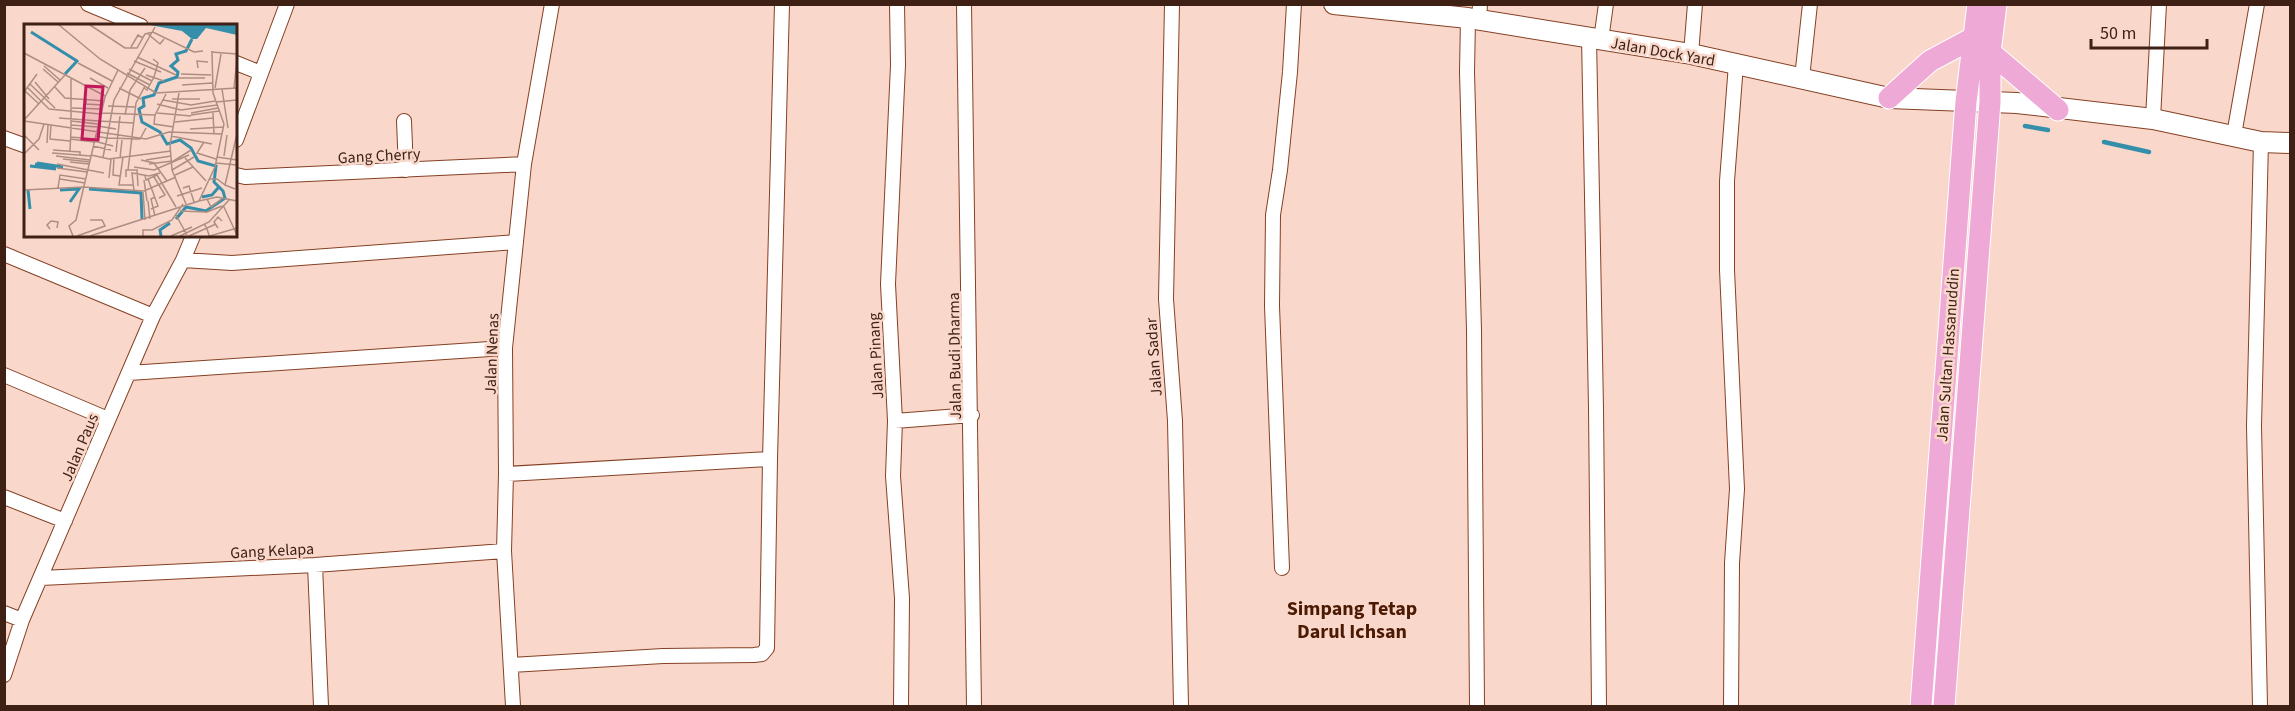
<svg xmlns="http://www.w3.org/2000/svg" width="2295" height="711" font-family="'Source Sans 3',sans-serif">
<rect width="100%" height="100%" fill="#f9d8cb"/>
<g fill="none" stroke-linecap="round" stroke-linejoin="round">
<!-- stream -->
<path stroke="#358fab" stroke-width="4.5" d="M2025,126l23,4
M2104,142l45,10"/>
<!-- street casing -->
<g stroke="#854024" stroke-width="16">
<path id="street" d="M88,4l53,22
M897,4l1,61 -10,219 7,137 -2,55 9,122 -1,108
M964,4l10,702
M1172,4l-6,295 9,122 6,285
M1468,18l-1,54 7,258 3,376
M1479,21l1,-17
M1589,37l7,371 3,298
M1601,40l5,-36
M1691,54l4,-50
M236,63l25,10
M1802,78l8,-74
M2153,119l6,-115
M404,121l2,49
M2234,135l23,-131
M4,138l22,8
M236,140l51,-136
M236,175l9,2 279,-13
M4,254l149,62
M183,260l49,3 284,-21
M129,373l376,-25
M4,375l104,44
M895,421l77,-6
M506,474l264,-15
M4,497l61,24
M315,565l6,141
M1282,568l-10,-262 1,-91 7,-45 10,-98 4,-68
M41,578l274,-13 189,-14
M4,613l18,7
M511,665l152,-9 91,-1 8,-1 5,-6 3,-189 12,-455
M4,675l18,-55 131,-304 30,-56 10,-24
M513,706l-9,-155 2,-77 -1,-126 19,-184 28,-160
M1731,706l1,-143 5,-74 -10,-219v-89l9,-117
M2260,706l-6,-280 7,-284"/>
</g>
<!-- secondary casing -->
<g stroke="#854024" stroke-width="22">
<path id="secondary" d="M1334,4l134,14 223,36 198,44 128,5 136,16 108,23 29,1"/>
</g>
<!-- primary casing -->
<g stroke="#fff" stroke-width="23">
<path id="primary" d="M1990,52l68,58
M1889,98l41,-37 43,-23
M1921,706l45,-604 12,-98
M1944,706l46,-604v-50l6,-48"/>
</g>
<!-- street -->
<use href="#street" stroke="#fff" stroke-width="14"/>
<!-- secondary -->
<use href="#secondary" stroke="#fff" stroke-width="20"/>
<!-- primary -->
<use href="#primary" stroke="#eea9d6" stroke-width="21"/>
</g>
<g text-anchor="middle" stroke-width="5" stroke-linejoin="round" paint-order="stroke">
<!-- street labels -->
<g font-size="16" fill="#3e2014" stroke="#f9d8cb">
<text transform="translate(1663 51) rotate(10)" y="6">Jalan Dock Yard</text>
<text transform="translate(379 155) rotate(-3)" y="6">Gang Cherry</text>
<text transform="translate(491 354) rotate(-88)" y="6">Jalan Nenas</text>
<text transform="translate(1947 355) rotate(-86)" y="6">Jalan Sultan Hassanuddin</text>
<text transform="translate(875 356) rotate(-93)" y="6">Jalan Pinang</text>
<text transform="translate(954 356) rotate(-91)" y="6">Jalan Budi Dharma</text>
<text transform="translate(1153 357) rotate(-94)" y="6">Jalan Sadar</text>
<text transform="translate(79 447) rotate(-67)" y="6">Jalan Paus</text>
<text transform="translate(272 550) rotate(-3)" y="6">Gang Kelapa</text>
</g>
<!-- quarter labels -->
<g font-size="20" font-weight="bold" fill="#4c1a03" stroke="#f9d8cb">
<text x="1352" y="615">Simpang Tetap<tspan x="1352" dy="23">Darul Ichsan</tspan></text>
</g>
</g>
<!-- overview -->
<g transform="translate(24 24)">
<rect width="213" height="213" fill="#f9d8cb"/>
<path d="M126,1h87v10l-31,-7 -9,11h-5l-10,-8z" fill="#358fab"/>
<path fill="none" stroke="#358fab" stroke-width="3" d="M7,8l46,29M41,50l13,-14M13,139l26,4M11,140l21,3M6,142l26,3M65,165l52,4 1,26M4,166l2,19M36,166l19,-1 -9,13M178,173l10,-2 6,-7M152,195l10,-12 20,4 19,-13 -2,-7 -9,-9 2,-16 -18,-5 -7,-13 -11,-8 -13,4 -7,-12 -18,-10 -3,-13 5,-3 -1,-8 11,-3 5,-12 18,-6 1,-5 -7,-6 7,-6 -2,-6 10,-3 6,-12M137,212l-1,-6 10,-7"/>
<path fill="none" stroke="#ae8e82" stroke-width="1.5" d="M35,1l41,34 56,34 81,-5M66,1l35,23h12l8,-14 8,-2 41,20 9,-1M124,10l12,10 4,-5M107,23l7,-12 5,3M188,27l1,42 11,31 -9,43 -16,34 18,-4 20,4M187,28l26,2M0,29l81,43M113,33l39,18M110,37l27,11M54,39l34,18M20,42l16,14M174,44l-1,-7 11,1M19,45l15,13M105,45l23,12M103,49l23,12M157,50l30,1M122,51l18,6M66,54l18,10M154,54h27M11,58l14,17M6,60l25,24M158,61l30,-2M30,62l11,12 39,3M4,64l21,21M95,64l22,11M120,64l3,2 7,-13 4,-14 -5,-4M191,64l6,-34M210,64l3,-29M198,65l6,39M1,67l14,13M0,68l13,-18M155,69l-9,52 2,25 14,34M62,74v6l17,1M148,75h28M139,76l28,5 24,-4M192,78l21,-2M133,80l24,6 36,-5M84,82l27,1M48,84l29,1M25,85l51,5M77,89l54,2 11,-21M133,89l34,3M167,89l27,-5M189,89l1,21M101,91l5,-25 15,-22M131,91l-1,9 20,3M167,91l28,-4M35,94l40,3M0,96l41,-45M0,97l122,18 23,-7 53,2M47,97l27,3M75,97l34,2M151,98l38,-4M27,101l-1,14 20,2M47,101l27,2M74,102l18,3M47,104v-49M122,104l-6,11 -33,-1 7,-38 41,-73M166,105l33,-2M0,111l15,15M71,112l12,2 -4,19M147,112l41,8M46,113l25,2M46,115l24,3M70,117l19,5M180,118l-7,11 19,6M23,119l1,-18M69,122l18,4M29,126l27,2v3M46,127l1,-22M92,128l4,-36M28,129l39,3M0,130l15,-15 5,-15M67,131l18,4 62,-8M32,132l34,4M200,132l3,-21M99,133l-4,28h14M193,133l20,3M90,134l-1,17 7,1M96,134l2,-18M161,134l21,23M39,135l27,3M117,136l13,3 13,18M122,136l25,-4M46,138l19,2M148,138l19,-12M192,139l21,2M33,140l47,9M125,140l23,-3M110,143l20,3 35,-15M33,144l30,4M104,146l8,-67 9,-17M148,146l22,-13M151,151l18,-8M121,152l1,4 11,-5 19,32M102,153v-7h11l1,16M130,153l11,18 -6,3M85,154l2,-19M36,155l25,4M124,155l10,27 -7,3M185,155h8l8,6M120,156l3,21M34,164l2,-13 26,4M159,164l6,-2 5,16M211,165l-10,-4 12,-51M0,166l59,-3 61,4 32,-14M110,167l-2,-18 17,3 11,-3M119,168l2,28M153,172l25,-8M131,173l-4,2 4,17M183,175l4,8 12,-9M124,177l2,18M199,181l14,30M156,187l27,1 15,-6M152,191l11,20M181,200v1l2,4 2,6 1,1 27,-8M194,204l-4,-6 4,-5 4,4M26,205l-3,-4 4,-4 7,1 -1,6M49,212l-4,-10 7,-6 29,-123 13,-27M53,212l28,-10 -3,-6h-12M66,212l109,-35M119,212v-6h9l20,-10 11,-16M147,212l21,-9M156,212l29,-14 20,-22M165,212l27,-12"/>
<path fill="#c2185b" fill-opacity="0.15" stroke="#c2185b" stroke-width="3" d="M62,62l17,1 -5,53 -16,-1z"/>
<rect width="213" height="213" fill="none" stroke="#3e2014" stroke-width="3"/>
</g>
<!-- border -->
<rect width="2295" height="711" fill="none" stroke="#3e2014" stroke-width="12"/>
<!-- scale -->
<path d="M2091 39v9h116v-9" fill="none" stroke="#3e2014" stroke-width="3"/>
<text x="2100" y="39" font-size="18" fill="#3e2014" stroke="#f9d8cb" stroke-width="4.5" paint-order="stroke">50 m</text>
</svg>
